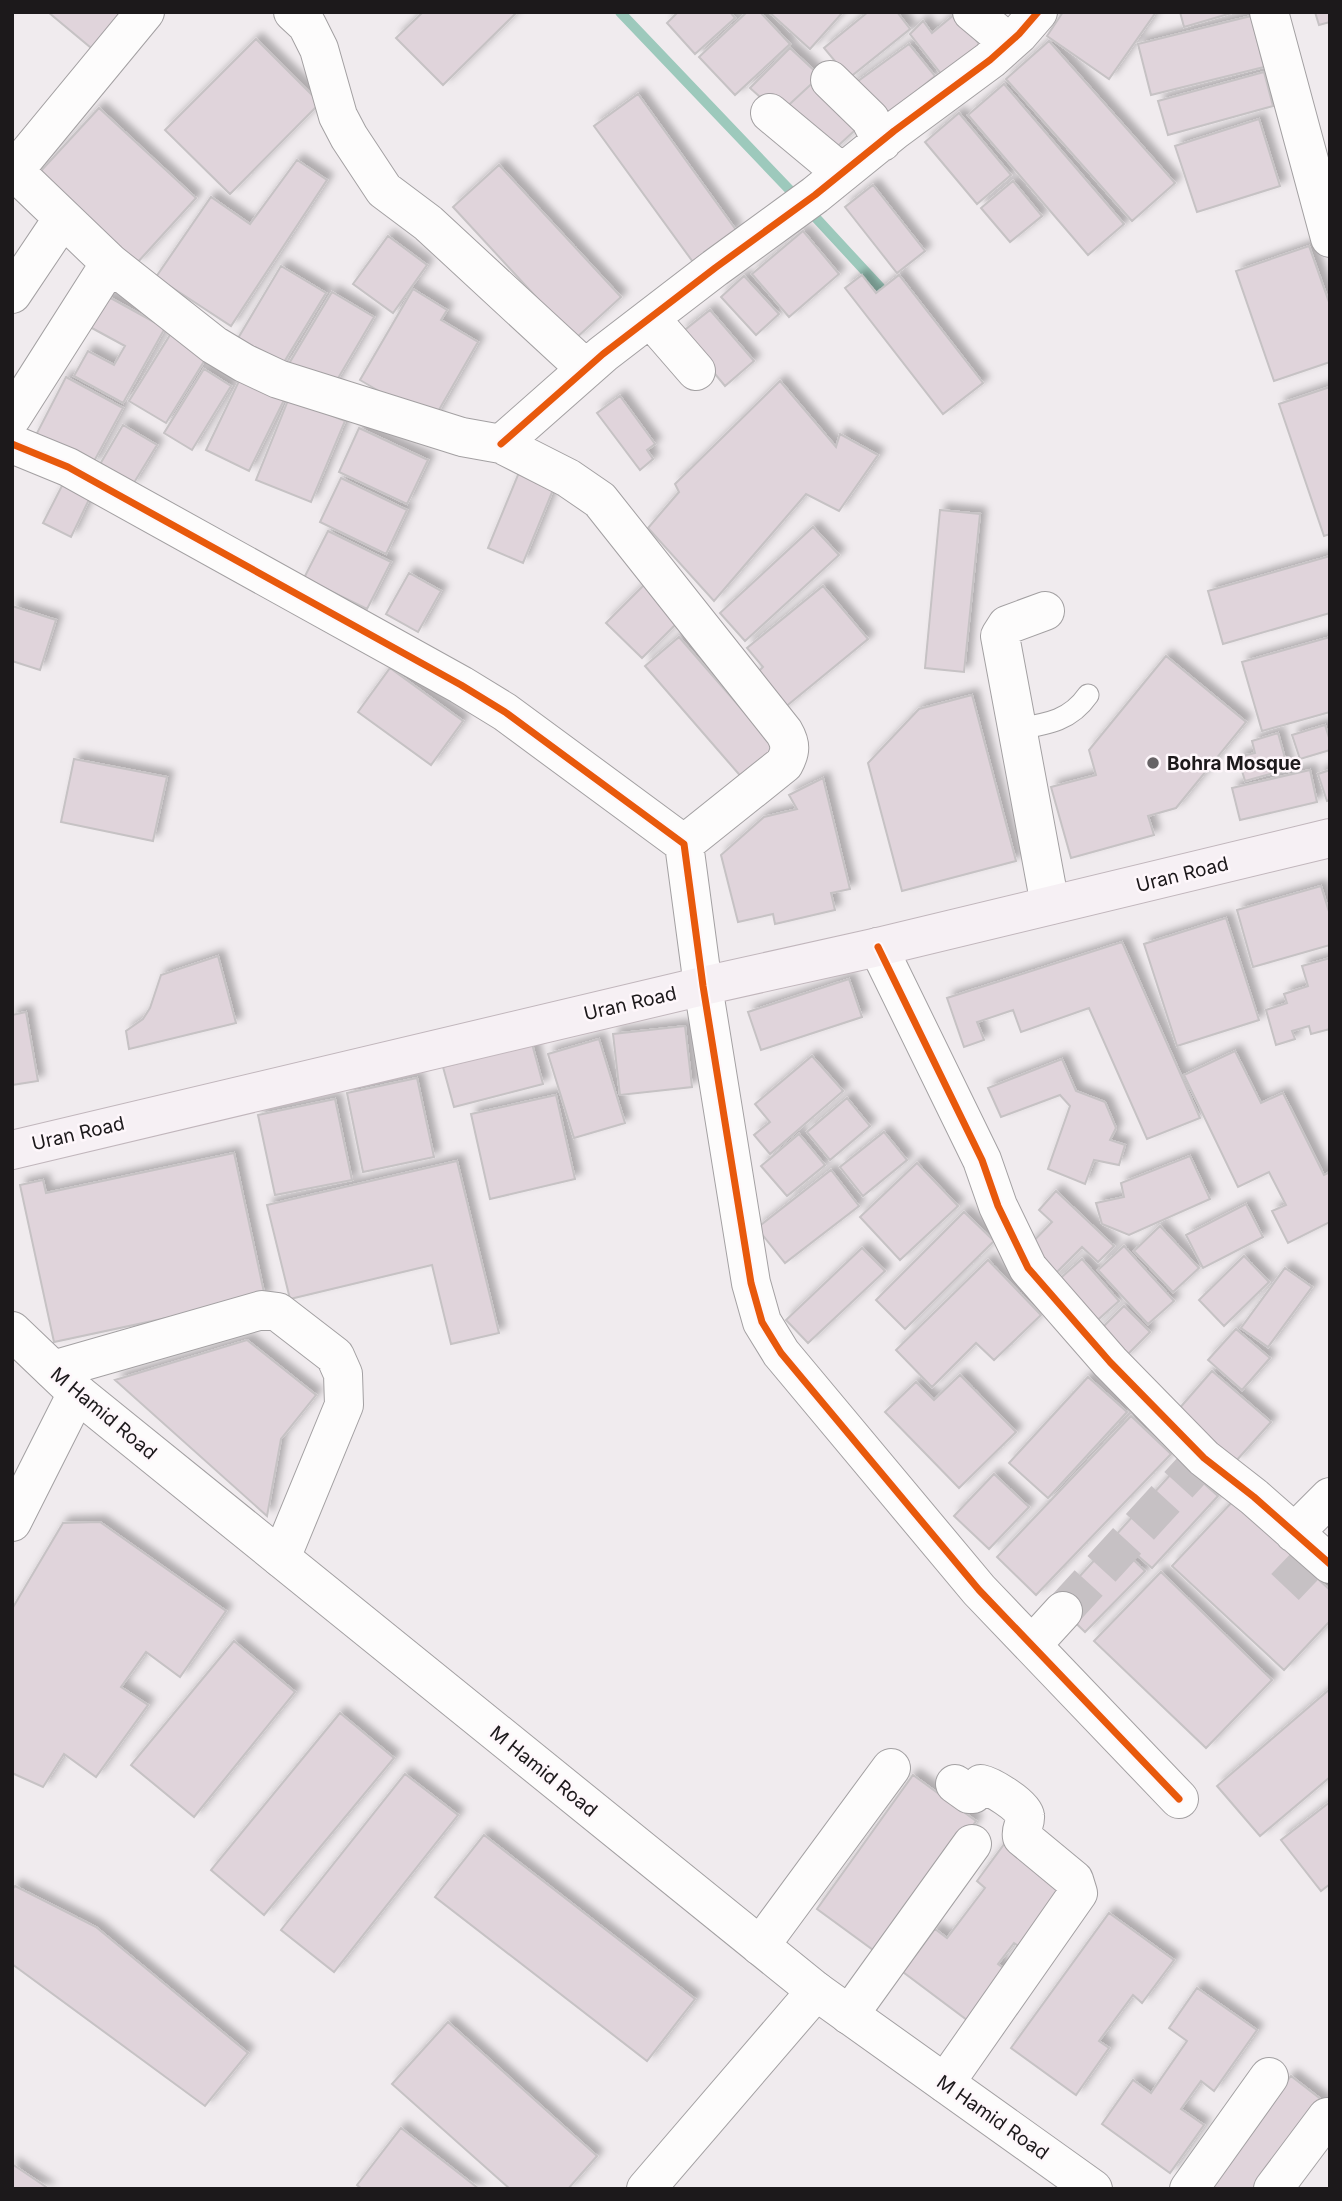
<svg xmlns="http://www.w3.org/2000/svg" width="1342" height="2201" font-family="Inter,sans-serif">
<defs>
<filter id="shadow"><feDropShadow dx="6" dy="-6" stdDeviation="3.5" flood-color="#0004"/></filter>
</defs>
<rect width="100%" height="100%" fill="#f0ebee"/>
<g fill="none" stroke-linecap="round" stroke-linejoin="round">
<!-- stream -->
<path stroke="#9dc9bc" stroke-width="10" d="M620,12l185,194 85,92"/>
</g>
<!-- building -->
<path fill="#e0d4db" stroke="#c6c2c4" stroke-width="2" filter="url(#shadow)" d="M48,12h92l-38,45z
M423,12h90l2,2 -72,71 -47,-47z
M678,12h52l5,6 -40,36 -28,-31z
M747,12h13l30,32 -55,51 -36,-38z
M769,12h74l-33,37z
M868,12h29l13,17 -61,49 -25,-30z
M1063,12h93l-47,67 -62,-43z
M1180,12h55l-51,15z
M1315,12h15v10l-11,3z
M955,14l25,31 -38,30 -32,-41 13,-13 9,12z
M1251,16l13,51 -113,28 -13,-51z
M256,39l64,64 -90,91 -65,-64z
M1049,41l126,142 -43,38 -126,-142z
M909,44l26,32 -54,45 -31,-34z
M790,48l30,28 -41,38 -29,-26z
M1264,72l9,34 -105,29 -10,-34z
M820,76l46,44 -39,36 -48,-42z
M1004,84l120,140 -36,31 -120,-140z
M638,94l98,136 -43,32 -99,-136z
M99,108l97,90 -59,65 -98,-90z
M959,113l52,62 -34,29 -52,-62z
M1259,119l21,67 -83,26 -22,-66z
M297,160l30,20 -96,146 -75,-49 55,-80 39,27z
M499,165l122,132 -46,42 -122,-132z
M1013,181l29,35 -32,26 -29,-34z
M873,185l52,66 -28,22 -52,-66z
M803,231l36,43 -50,43 -37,-43z
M388,236l39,29 -34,48 -40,-29z
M1309,246l21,59v57l-56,19 -38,-110z
M281,266l45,27 -48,79 -44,-27z
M862,275l14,18 23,-18 84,108 -40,31 -98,-126z
M744,276l35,38 -23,21 -35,-38z
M413,289l34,21 -6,10 37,22 -46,80 -72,-42z
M332,292l42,25 -44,75 -43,-25z
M107,296l58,32 -42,75 -49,-27 14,-25 26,14 11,-19 -35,-19z
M710,310l44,51 -29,25 -44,-53z
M175,327l36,23 -45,73 -37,-22z
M204,369l27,17 -39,64 -28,-17z
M66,377l57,31 -31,57 -56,-30z
M240,379l44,21 -35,71 -43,-21z
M780,381l56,66 4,-13 38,21 -39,56 -33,-17 -92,107 -66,-73 31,-36 -4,-8z
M1330,387v147l-6,2 -45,-132z
M620,396l35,48 -8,6 6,9 -13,11 -43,-57z
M289,398l56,23 -34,81 -55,-22z
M123,425l34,20 -25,41 -33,-20z
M359,428l69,32 -21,44 -68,-32z
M520,470l35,15 -32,78 -35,-15z
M68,474l27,13 -24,50 -28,-14z
M341,478l66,32 -21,44 -66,-32z
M940,510l40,4 -16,158 -39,-4z
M813,527l26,28 -94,86 -25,-28z
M328,531l63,31 -24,47 -63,-31z
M1330,556v57l-107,31 -15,-53z
M409,573l32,18 -23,41 -32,-18z
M644,585l35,36 -37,37 -36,-35z
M823,586l45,53 -90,74 -22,-39 7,-7 -16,-19z
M12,606l44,14 -16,50 -28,-9z
M679,637l99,114 -34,29 -99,-114z
M1330,637v75l-68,19 -20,-69z
M1166,656l80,66 -70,86 -28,8 6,19 -83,23 -20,-71 45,-12 -7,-25z
M390,668l73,53 -32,44 -73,-53z
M972,695l44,166 -114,30 -34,-128 51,-54z
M1325,725l5,16v9l-30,9 -8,-24z
M1278,733l10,36 -43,12 -7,-24 17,-4 -3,-12z
M74,759l93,18 -14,64 -92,-19z
M1310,770l7,32 -77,18 -8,-32z
M1330,770v30l-3,1 -9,-27z
M823,778l27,111 -19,4 4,17 -60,14 -2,-10 -35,8 -17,-67 43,-38 33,-8 -8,-14z
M1321,886l9,29v30l-77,22 -16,-57z
M1226,918l33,102 -82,26 -33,-102z
M1122,942l78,176 -53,21 -58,-131 -68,24 -8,-22 -36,12 7,18 -20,7 -17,-49z
M218,956l18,67 -107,26 -3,-18 17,-12 7,-11 11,-33z
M1330,958v71l-19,5 -2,-8 -17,5 3,8 -19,6 -10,-35 21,-7 -3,-9 24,-8 -6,-20z
M849,979l13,38 -101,33 -13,-38z
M26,1012l12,69 -26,4v-70z
M685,1026l7,61 -72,8 -7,-61z
M599,1039l26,84 -51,15 -26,-84z
M532,1044l11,40 -89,23 -11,-40z
M1235,1051l26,52 22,-10 41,82 6,-3v50l-42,21 -16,-32 14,-6 -17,-33 -31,15 -54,-112z
M812,1056l31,35 -73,63 -16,-19 16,-13 -15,-18z
M1062,1059l14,32 29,11 11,26 -6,12 15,5 -6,20 -25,-5 -9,24 -37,-15 22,-63 -10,-11 -59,22 -13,-29z
M417,1078l17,79 -71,15 -16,-79z
M556,1095l19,84 -85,20 -19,-85z
M847,1098l23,28 -40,34 -23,-28z
M335,1099l17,81 -77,15 -17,-80z
M884,1132l23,28 -44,36 -23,-29z
M799,1134l26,31 -38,31 -26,-30z
M234,1153l31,144 -211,45 -34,-157 23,-5 3,13z
M1190,1156l20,43 -81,36 -27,-11 -6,-21 28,-6 -3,-14z
M457,1161l42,172 -48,11 -19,-79 -142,34 -23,-94z
M917,1163l41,43 -58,54 -40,-43z
M831,1170l28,36 -74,57 -28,-35z
M1056,1191l58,55 -16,16 -16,-15 -32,32 -28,-26 30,-31 -13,-12z
M1246,1204l17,33 -60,31 -17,-33z
M964,1212l30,29 -89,88 -29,-29z
M1160,1226l39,42 -26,24 -39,-41z
M1124,1246l50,55 -26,23 -50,-54z
M862,1248l23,23 -77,72 -22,-23z
M1244,1256l25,26 -45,44 -25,-26z
M1082,1259l37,42 -27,24 -38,-41z
M988,1260l53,55 -47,45 -18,-17 -44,44 -36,-37z
M1285,1268l27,19 -44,60 -27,-19z
M1124,1306l26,26 -27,27 -26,-26z
M1236,1329l34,29 -28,32 -34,-30z
M247,1340l69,55 -35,44 -14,77 -152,-136z
M1212,1371l59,51 -35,39 -58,-51z
M960,1375l56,57 -57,56 -74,-76 31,-30 18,18z
M1088,1377l39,35 -79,86 -39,-35z
M1131,1416l40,38 -135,141 -39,-38z
M1181,1463l37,33 -66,72 -37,-32z
M994,1474l35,33 -40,42 -35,-33z
M1233,1501l97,89v31l-46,49 -112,-104z
M100,1522l126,89 -46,66 -34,-25 -25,35 27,18 -52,72 -32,-23 -21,33 -31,-14v-164l51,-86z
M1113,1540l32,31 -60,61 -30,-29z
M1161,1572l111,108 -66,68 -112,-107z
M234,1641l61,51 -101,125 -63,-52z
M1330,1689v88l-70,59 -43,-50z
M340,1713l54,45 -130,157 -53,-45z
M405,1774l53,41 -124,157 -53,-42z
M913,1775l63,46 -96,134 -63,-46z
M1330,1802v82l-9,7 -40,-51z
M484,1835l211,164 -48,62 -212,-164z
M1005,1843l60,45 -45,59 -6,-4 -16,21 15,11 -38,51 -72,-54 32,-43 12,9 38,-50 -8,-7z
M15,1886l81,41 152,126 -43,53 -193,-142v-74z
M1109,1913l65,47 -32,43 -9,-8 -34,46 10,7 -33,47 -65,-47z
M1197,1988l60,42 -43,61 -13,-10 -20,28 23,16 -34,48 -68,-49 31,-44 18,13 36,-52 -18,-13z
M448,2022l149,134 -29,33h-58l-118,-105z
M1291,2076l36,28 -65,85h-58z
M401,2128l78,61h-117l-5,-4z
M12,2164l37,25h-37z"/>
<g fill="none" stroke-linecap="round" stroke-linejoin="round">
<!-- street-tunnel -->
<path stroke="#c6c1c4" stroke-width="38" stroke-dasharray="38 19" stroke-linecap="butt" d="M1285,1587l20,-21
M1063,1611l128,-140"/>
<!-- lane casing -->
<g stroke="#a3a0a2" stroke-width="23">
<path id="lane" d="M1017,729c30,-5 53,-8 71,-34"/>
</g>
<!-- street casing -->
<g stroke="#a3a0a2" stroke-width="40">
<path id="street" d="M293,12l14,13 12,24 19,67 11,21 35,53 44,33 158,146
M972,12l37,31
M830,80l40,39 12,23
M770,113l72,60
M12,169l98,94 104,82 30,18 34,16 184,58 39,7 67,34 32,22 184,232c7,12 7,19 0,32l-100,80
M14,171l131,-159
M12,294l51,-76
M650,318l46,53
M12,417l98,-154
M12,444l56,23 393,218 44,27 179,132 19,142 48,297 11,39 19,31 198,237 200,209
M501,444l102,-90 112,-86 100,-73 79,-64 96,-71 29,-26 19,-22
M1045,611l-38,14 -7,11 50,269
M878,947l104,213 16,46 30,62 82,94 94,96 50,39 76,67
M53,1370l209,-60 16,2 57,44 8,18 1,31 -63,153
M12,1522l65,-129
M1294,1533l36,-36
M1032,1645l31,-34
M760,1946l131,-178
M849,2015l123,-171
M945,2083l133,-190 -4,-13 -52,-43c-2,-8 4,-13 3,-21 -1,-10 -34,-30 -44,-32l-8,10h-4l-14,-10
M646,2189l170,-198
M1189,2189l80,-112
M1273,2189l54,-72"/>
</g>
<!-- secondary casing -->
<g stroke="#a3a0a2" stroke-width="40">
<path id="secondary" d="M1269,12l61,226
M12,1331l65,62 739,598 277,198"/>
</g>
<!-- primary casing -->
<g stroke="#c1b6bc" stroke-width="40">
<path id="primary" d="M12,1150l691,-164 175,-39 452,-109"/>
</g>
<!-- lane -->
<use href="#lane" stroke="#fdfcfc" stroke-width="21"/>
<!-- street -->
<use href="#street" stroke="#fdfcfc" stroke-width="38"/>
<!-- secondary -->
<use href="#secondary" stroke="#fdfcfc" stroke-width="38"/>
<!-- primary -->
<use href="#primary" stroke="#f6f0f4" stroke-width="38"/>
<!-- cycleway casing -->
<g stroke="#fef7fb" stroke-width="11">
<path id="cycleway" d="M12,444l56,23 393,218 44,27 179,132 19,142 48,297 11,39 19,31 198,237 200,209
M501,444l102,-90 112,-86 100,-73 79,-64 96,-71 29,-26 19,-22
M878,947l104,213 16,46 30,62 82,94 94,96 50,39 76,67"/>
</g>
<!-- cycleway -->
<use href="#cycleway" stroke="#e8590c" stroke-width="7"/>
</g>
<!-- markers -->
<circle fill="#666265" stroke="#fef7fb" stroke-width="2.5" cx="1153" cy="763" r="7"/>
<g text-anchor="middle" stroke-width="5" stroke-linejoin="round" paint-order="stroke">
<!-- poi labels -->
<g font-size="19" font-weight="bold" fill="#1c191b" stroke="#fef7fb" text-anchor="start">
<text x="1167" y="770">Bohra Mosque</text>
</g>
<!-- street labels -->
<g font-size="19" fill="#1c191b" stroke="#fef7fb">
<text transform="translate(1182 874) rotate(-14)" y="7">Uran Road</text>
<text transform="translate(630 1003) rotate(-13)" y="7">Uran Road</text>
<text transform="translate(78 1133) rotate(-13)" y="7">Uran Road</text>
<text transform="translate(104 1413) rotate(40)" y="7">M Hamid Road</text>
<text transform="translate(544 1771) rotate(39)" y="7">M Hamid Road</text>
<text transform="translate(993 2117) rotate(35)" y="7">M Hamid Road</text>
</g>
</g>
<!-- border -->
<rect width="1342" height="2201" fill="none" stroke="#1c191b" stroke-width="28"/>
</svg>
